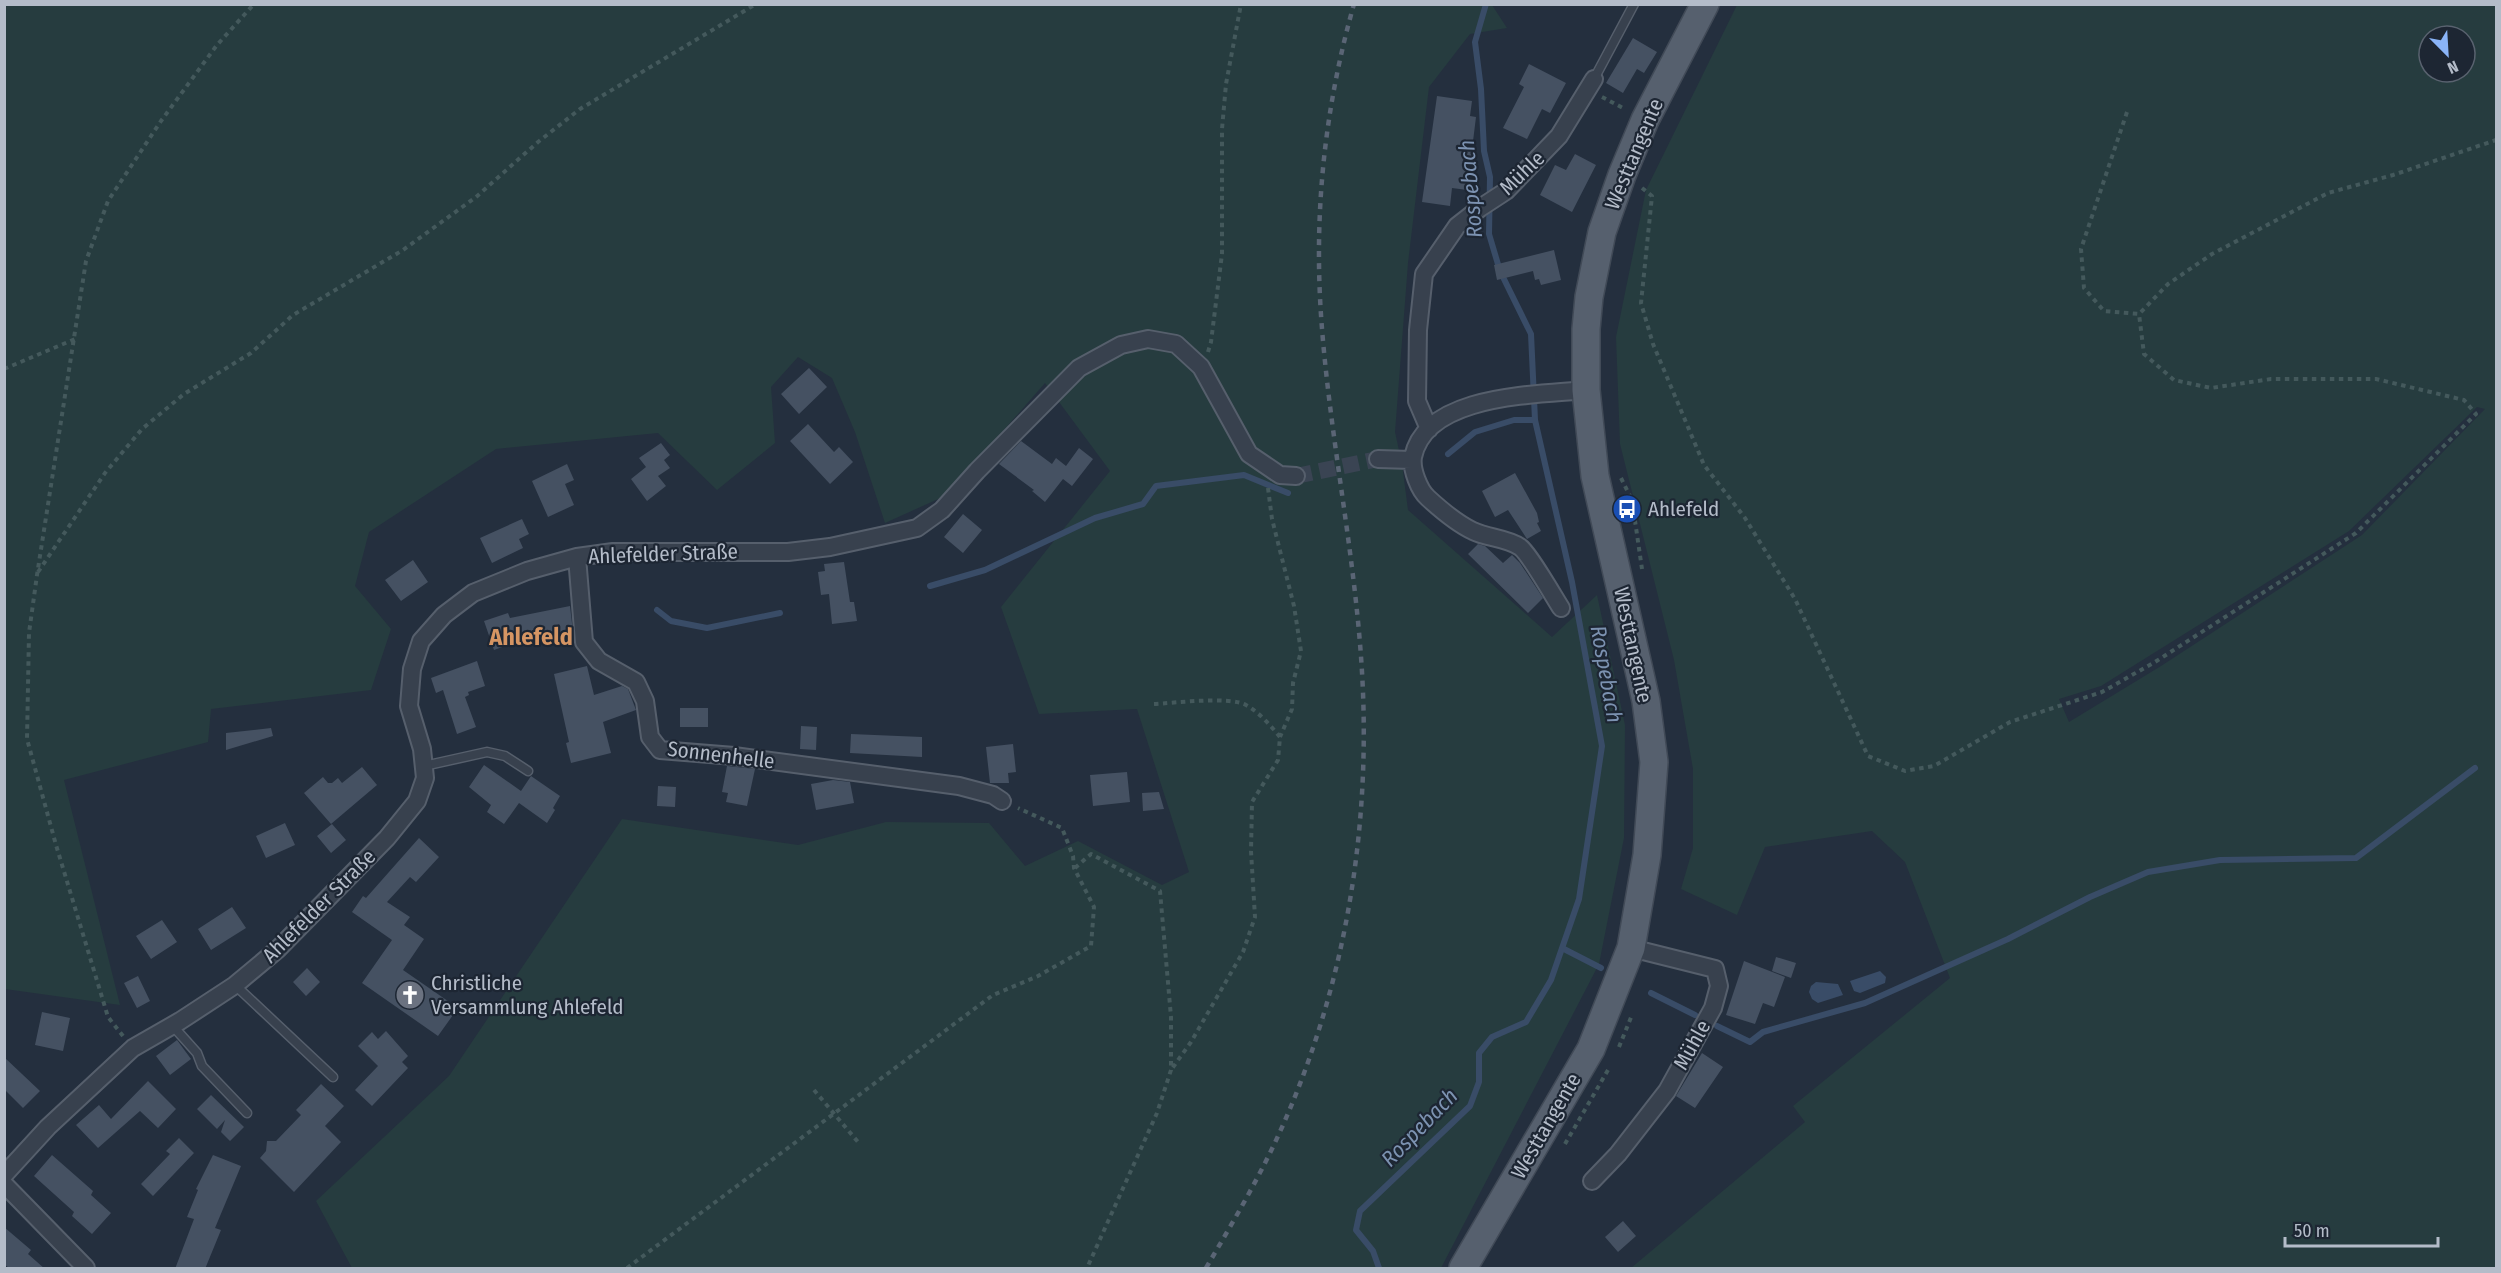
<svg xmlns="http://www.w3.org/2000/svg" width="2501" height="1273" font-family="'Fira Sans Condensed',sans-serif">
<rect width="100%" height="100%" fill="#242f3e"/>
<!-- green -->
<path fill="#263c3f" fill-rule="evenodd" d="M5,5h1487l15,23 -37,6 -41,53 -21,176 -13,169 7,32 6,46 144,127 45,-42 28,130 -1,113 -25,126 -158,304h-1089l-36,-67 133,-125 173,-257 176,26 88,-23 103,1 36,43 53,-25 84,44 27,-13 -52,-163 -98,5 -38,-107 109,-136 -65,-88 -98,112 -62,28 -30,-91 -23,-54 -34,-21 -27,30 4,56 -58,47 -59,-57 -162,16 -127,83 -14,54 36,43 -20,61 -160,19 -3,33 -144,38 56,225 -115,-16z
M1737,5h759v1263h-865l174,-146 -12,-16 157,-128 -45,-116 -33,-31 -107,16 -28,68 -56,-26 12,-41v-79l-19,-109 -54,-216 -4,-107 30,-147zM2429,36h36v36h-36zM2477,407l8,2 -123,126 -201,131 -92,56 -10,-23 42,-13 248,-155z"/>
<!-- water -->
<path fill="#394c67" d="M1880,971l6,6 -1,6 -25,10 -6,-2 -4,-10z
M1816,982l22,2 5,11 -25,8 -6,-4 -3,-7 2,-6z"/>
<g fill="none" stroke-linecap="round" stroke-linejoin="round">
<!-- stream -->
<path stroke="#394c67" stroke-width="6" d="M1448,454l27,-22 39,-12h21
M930,586l55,-16 110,-52 48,-14 13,-18 88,-11 44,18
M657,610l14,11 36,7 73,-15
M1562,948l39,20
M1651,993l44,22
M1717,1026l33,16 13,-10 102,-29 143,-64 82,-42 58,-25 72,-12 136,-2 119,-90
M1379,1268l-6,-17 -17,-21 4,-19 110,-105 9,-24v-29l13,-16 34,-15 25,-42 28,-81 23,-153 -30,-164 -37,-162 -4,-86 -31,-63 -11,-37 1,-57 -6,-26 -3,-62 -6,-47 11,-38"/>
</g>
<!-- building -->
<path fill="#455162" d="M1633,38l24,14 -13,21 -7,-4 -14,24 -17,-10z
M1529,64l37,19 -16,30 -8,-4 -15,30 -24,-11 21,-41 -5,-3z
M1437,96l35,5 -2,15 6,1 -9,73 -15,-2 -2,18 -28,-4z
M1575,154l21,11 -24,47 -32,-17 15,-30 11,5z
M1554,250l7,30 -20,5 -2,-6 -4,1 -2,-9 -36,9 -3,-15z
M809,368l18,19 -28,27 -18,-20z
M808,424l26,28 5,-5 14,15 -23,22 -40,-43z
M1021,441l31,23 4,-6 10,8 13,-18 14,11 -21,27 -9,-7 -18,23 -13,-11 2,-1 -35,-26z
M661,443l9,12 -6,5 6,8 -12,8 8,10 -19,15 -16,-22 15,-12 -7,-9z
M567,464l7,16 -9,4 9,21 -26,12 -16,-36z
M1515,473l22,40 2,9 -2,1 4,8 -14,8 -19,-29 -13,7 -13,-26z
M963,514l19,16 -19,23 -19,-16z
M522,519l7,15 -10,5 4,9 -31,15 -12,-25z
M1478,544l7,2 18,17 9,-8 8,8 23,35 -15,15 -60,-59z
M413,560l15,22 -27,19 -16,-21z
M844,562l6,40h4l3,19 -25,3 -3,-30 -8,1 -3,-23 7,-1 -1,-7z
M570,606l3,26 -36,7 -1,-4 -42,15 -10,-29 24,-8 2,5z
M477,661l8,25 -17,6 1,3 -4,2 11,30 -19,7 -14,-44 -7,3 -5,-15z
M587,666l7,29 28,-9 6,3 8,21 -33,12 8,31 -40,10 -5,-20 3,-1 -15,-68z
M680,708h28v19h-28z
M801,726l16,1 -1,23 -16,-1z
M271,728l2,8 -47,14v-17z
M851,734l71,3v20l-72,-4z
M1013,744l3,28 -8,1 1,10h-19l-4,-36z
M484,765l37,26 10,-15 29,20 -7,12 2,2 -8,13 -28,-20 -15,21 -17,-12 4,-7 -22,-18z
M727,766l28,3 -8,37 -21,-4 2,-9 -6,-1z
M362,767l15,18 -46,39 -27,-31 19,-16 5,6h4l6,-5 4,5z
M1127,772l3,30 -37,4 -3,-31z
M833,780l17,2 4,21 -38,7 -5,-26z
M658,786l18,1 -1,20 -18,-1z
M1159,792l5,17 -21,2 -1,-18z
M285,823l10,22 -29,13 -10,-22z
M332,824l14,16 -15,13 -14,-17z
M419,838l20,19 -23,25 -6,-5 -23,25 23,15 -6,8 20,14 -21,31 55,38 -20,28 -76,-53 30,-43 -40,-28 11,-16 3,2z
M232,907l14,21 -35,22 -13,-21z
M162,920l15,22 -26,17 -15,-23z
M1776,957l20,6 -5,15 -19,-7z
M1744,961l41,16 -11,30 -11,-4 -8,21 -29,-9z
M307,968l13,14 -14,14 -13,-14z
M138,976l12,25 -13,7 -13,-25z
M42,1012l28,6 -7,33 -28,-6z
M386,1031l22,25 -6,6 6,6 -36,38 -17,-16 23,-24 -20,-20 14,-14 6,7z
M177,1040l14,19 -21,16 -14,-19z
M1702,1053l21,14 -28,41 -19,-12z
M4,1057l36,34 -17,17 -19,-19z
M148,1081l28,28 -18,19 -18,-17 -42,37 -22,-23 23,-20 12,14z
M321,1084l23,22 -19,20 16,16 -47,50 -34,-34 6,-7 1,-10h9l25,-26 -5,-5z
M211,1095l33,32 -14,14 -9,-9 4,-12 -8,9 -20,-20z
M179,1138l15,15 -41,43 -12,-12 29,-30 -4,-3z
M52,1155l41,36 -2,4 20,18 -19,21 -20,-18 2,-4 -40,-36z
M213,1155l28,11 -26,62 6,2 -16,39h-30l19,-50 -7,-2 11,-27 -2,-1z
M1623,1221l13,15 -18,16 -13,-15z
M4,1227l27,23 -3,4 17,15h-35l-6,-5z"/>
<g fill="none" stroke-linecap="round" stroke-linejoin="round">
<!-- street-tunnel -->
<path stroke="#3a4453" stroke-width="16" stroke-dasharray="16 8" stroke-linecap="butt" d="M1296,476l82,-17"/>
<!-- lane casing -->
<g stroke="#565f6c" stroke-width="11">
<path id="lane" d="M1594,79l40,-75
M424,766l63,-14 18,4 23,15
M235,985l98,92
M172,1025l25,28 5,13 45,47"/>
</g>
<!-- street casing -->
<g stroke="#565f6c" stroke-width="20">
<path id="street" d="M1429,429l-12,-28 1,-71 6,-56 33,-48 23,-18 26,-17 53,-55 35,-57
M1378,459l34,1
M577,557l7,85 15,19 37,21 9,19 5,36 10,13 74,6 225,30 34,9 9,6
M1561,608c-7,-11 -33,-56 -41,-61 -13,-9 -33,-9 -47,-16 -15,-7 -33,-22 -45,-33 -9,-8 -17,-29 -15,-41 13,-63 123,-62 173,-67
M4,1175l44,-48 85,-79 47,-27 55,-36 43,-36 109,-111 30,-37 8,-23 -3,-29 -13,-43 3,-37 9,-28 23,-26 29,-22 54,-22 50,-14 36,-5h175l42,-5 87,-19 25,-18 35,-39 102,-103 42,-23 27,-6 28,5 25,23 48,87 31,21 16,1
M1592,1181l26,-27 49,-63 46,-83 6,-22 -4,-17 -84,-21
M4,1184l82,84"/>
</g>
<!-- primary casing -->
<g stroke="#414a57" stroke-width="30">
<path id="primary" d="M1463,1268l128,-219 40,-101 16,-93 7,-93 -8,-61 -51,-225 -9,-86v-61l3,-32 13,-65 20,-57 23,-55 60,-116"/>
</g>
<!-- path -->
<path stroke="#44595c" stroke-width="4" stroke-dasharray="4.5 4.5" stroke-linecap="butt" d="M1602,97l23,12
M2127,112l-46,137 3,39 20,23 35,3 29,-30 44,-30 116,-61 65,-18 103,-35
M1642,188l10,8 -11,107 12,41 51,121 41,53 50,81 73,157 37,15 29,-5 76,-44 92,-30 53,-30 201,-129 120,-119 -12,-14 -88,-21h-105l-60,9 -37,-8 -30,-26 -5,-40
M1208,352l3,-10 11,-88v-125l4,-45 15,-80
M4,369l71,-30
M1621,478l11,22 10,69
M1268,488l4,31 22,87 7,45 -8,32 -1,26 -12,28
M38,572l67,-99 37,-44 42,-35 67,-41 42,-38 110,-65 73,-53 62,-55 42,-33 176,-105
M1154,704c20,-1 76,-8 92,1 14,8 24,20 34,32l-2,23 -26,42 -1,49 4,66 -12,35 -52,90 -20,28
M1075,868l16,-14 69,37 11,126v53l-14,43 -70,155
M123,1036l-15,-19 -52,-172 -29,-106 2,-106 8,-58 49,-314 22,-60 53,-80 56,-76 37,-41
M1619,1047l13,-32
M814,1090l44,52
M1565,1144l43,-74
M627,1268l366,-273 45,-19 53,-30 3,-39 -20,-39 -1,-12 -11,-28 -44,-20"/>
<!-- lane -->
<use href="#lane" stroke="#38414e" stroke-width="8"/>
<!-- street -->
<use href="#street" stroke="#38414e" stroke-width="16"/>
<!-- primary -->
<use href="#primary" stroke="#56606e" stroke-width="27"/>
<!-- rail -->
<path stroke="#5a6575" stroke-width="4.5" stroke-dasharray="6 6" stroke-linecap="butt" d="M1206,1268c27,-46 55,-93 77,-143 63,-143 88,-298 79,-453 -7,-120 -33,-238 -41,-357 -7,-105 4,-209 33,-311"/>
</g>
<!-- icons -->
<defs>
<g id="bus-disc" transform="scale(1.5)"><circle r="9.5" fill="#1a4fb4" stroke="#1d2633"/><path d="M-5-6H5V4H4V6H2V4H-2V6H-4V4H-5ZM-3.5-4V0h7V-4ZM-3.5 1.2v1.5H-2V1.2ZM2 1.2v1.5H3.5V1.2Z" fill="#fff"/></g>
<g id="church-disc" transform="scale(1.5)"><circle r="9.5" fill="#6b7280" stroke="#1d2633"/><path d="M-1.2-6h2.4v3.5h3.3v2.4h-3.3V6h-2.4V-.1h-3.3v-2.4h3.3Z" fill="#fff"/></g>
</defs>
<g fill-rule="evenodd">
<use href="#bus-disc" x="1627" y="509"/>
<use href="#church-disc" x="410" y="995"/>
</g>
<g text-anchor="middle" stroke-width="4.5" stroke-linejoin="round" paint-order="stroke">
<!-- street labels -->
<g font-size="21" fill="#b4bcc9" stroke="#1d2633">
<text transform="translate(1634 154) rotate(-67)" y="7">Westtangente</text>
<text transform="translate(1522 173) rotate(-44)" y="7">Mühle</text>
<text transform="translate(663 554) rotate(-2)" y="7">Ahlefelder Straße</text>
<text transform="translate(1633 645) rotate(78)" y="7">Westtangente</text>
<text transform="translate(721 755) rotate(7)" y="7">Sonnenhelle</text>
<text transform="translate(319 906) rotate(-45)" y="7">Ahlefelder Straße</text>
<text transform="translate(1692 1045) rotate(-61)" y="7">Mühle</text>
<text transform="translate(1546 1126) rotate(-60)" y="7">Westtangente</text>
</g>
<!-- poi labels -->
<g font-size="21" fill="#b4bcc9" stroke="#1d2633" text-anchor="start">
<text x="1648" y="516">Ahlefeld</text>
<text x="431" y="990">Christliche<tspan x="431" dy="24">Versammlung Ahlefeld</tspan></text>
</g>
<!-- water labels -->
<g font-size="22" font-style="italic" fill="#7c92b1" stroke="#1d2633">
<text transform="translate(1470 189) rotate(-95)" y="8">Rospebach</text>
<text transform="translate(1607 674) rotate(80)" y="8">Rospebach</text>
<text transform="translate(1419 1127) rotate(-46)" y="8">Rospebach</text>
</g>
<!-- quarter labels -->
<g font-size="24" font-weight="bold" fill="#d59563" stroke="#1d2633">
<text x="531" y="645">Ahlefeld</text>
</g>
</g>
<!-- border -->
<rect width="2501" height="1273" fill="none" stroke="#b4bcc9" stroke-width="12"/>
<!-- north arrow -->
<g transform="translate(2447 54) rotate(156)"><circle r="28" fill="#1d2633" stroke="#59626f" stroke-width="1.5"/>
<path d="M0-4.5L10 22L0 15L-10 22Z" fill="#8ab4f8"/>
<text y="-9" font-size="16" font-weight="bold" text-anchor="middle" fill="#b4bcc9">N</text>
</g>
<!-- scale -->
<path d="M2285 1237v9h153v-9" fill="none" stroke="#b4bcc9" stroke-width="3"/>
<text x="2294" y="1237" font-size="18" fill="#b4bcc9" stroke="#1d2633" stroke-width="4.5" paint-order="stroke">50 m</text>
</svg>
